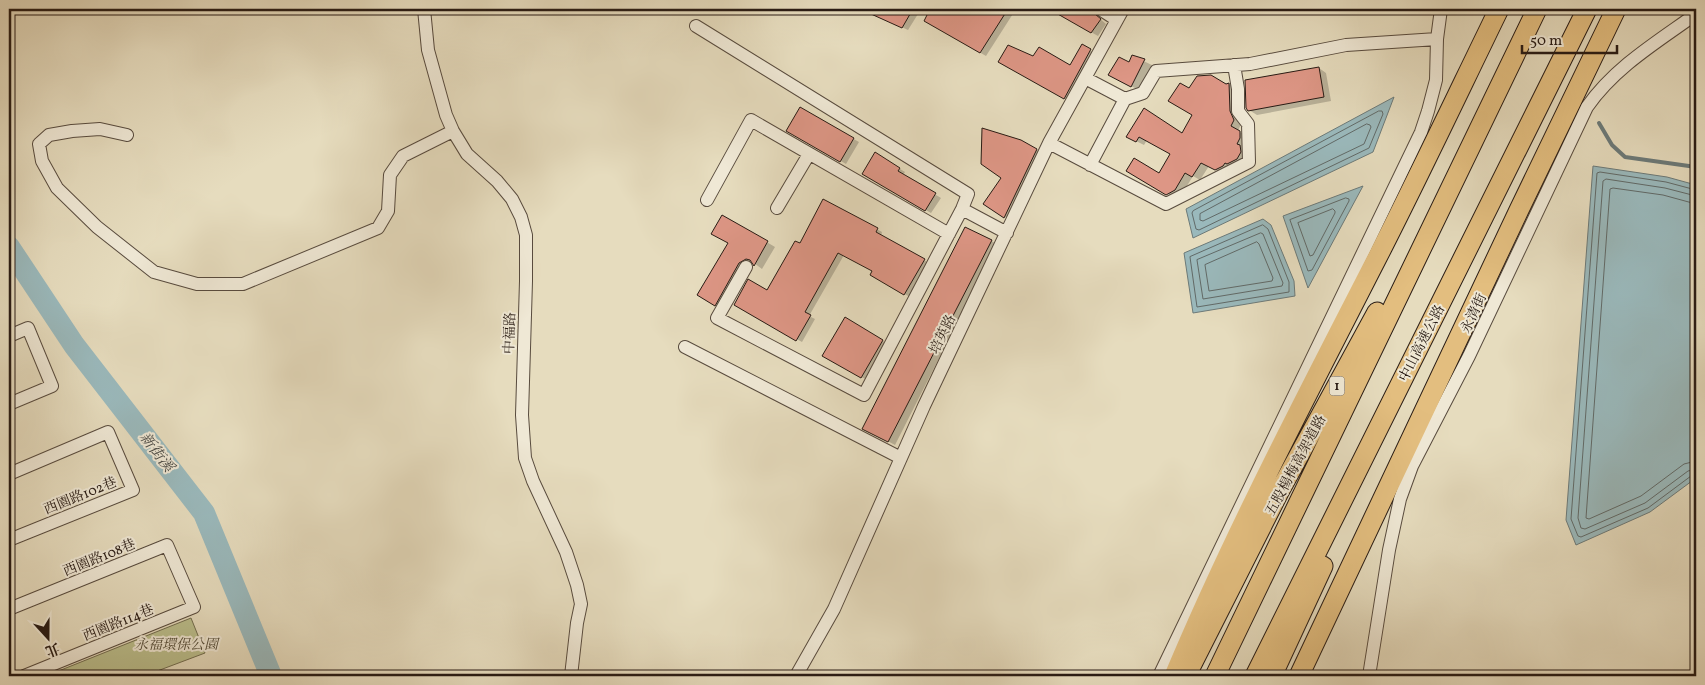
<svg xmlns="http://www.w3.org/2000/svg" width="1705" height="685" font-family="Vollkorn,'Noto Serif TC',serif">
<rect width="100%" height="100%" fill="#e6dcbe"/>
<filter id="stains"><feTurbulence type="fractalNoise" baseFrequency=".004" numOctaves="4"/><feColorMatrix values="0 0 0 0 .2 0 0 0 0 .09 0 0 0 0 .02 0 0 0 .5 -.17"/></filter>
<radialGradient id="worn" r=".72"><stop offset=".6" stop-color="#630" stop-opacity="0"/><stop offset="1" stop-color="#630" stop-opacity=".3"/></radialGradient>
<!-- green -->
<path fill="#bbbf8d" stroke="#726d50" d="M191,618l14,35 -61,23h-98z"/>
<!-- water -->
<path fill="#9ab9bc" stroke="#6c7a79" d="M1394,97l-21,55 -180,86 -7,-29z
M1593,166l74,11 29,8v293l-46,34 -74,33 -10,-25z
M1363,186l-55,102 -25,-72z
M1263,219l8,6 23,56 1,15 -102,17 -9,-60z"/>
<!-- shadow -->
<path fill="#0003" d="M863,9h47l8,5 -10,16z
M931,9h85l-30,47 -61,-35z
M1050,9h49v9l7,6 -8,12z
M1082,46l13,7 -26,48 -69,-40 34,-3 37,8z
M1133,56l23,11 -13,25 -22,-11z
M1319,68l7,5 5,28 -74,14 -8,-5z
M1229,84l7,5 5,35 -3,7 9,5 1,20 -25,18 -14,-8 -9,14 -7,-4 -11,18 -7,4 -47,-27 31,3 12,-20 -24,-14 -3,5 -16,-8 54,-3 12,-19 -4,-25z
M800,109l59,33 -13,22 -58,-34z
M1021,141l23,13 -32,67 -28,-17 19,-26z
M875,154l30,18 -2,3 38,23 -10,15 -68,-39z
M824,200l58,32 -1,4 48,27 -19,34 -39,-22 3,-4 -30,-16 -35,61 6,3 -13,23 -66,-38 31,-12 33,-47z
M723,216l52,31 -13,22 -8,-6 -7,4 -24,42 -24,-14 30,-52z
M966,228l31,16 -102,201 -26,-14z
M845,319l43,25 -21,36 -43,-24z"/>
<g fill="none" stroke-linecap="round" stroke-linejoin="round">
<!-- shore -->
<path stroke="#616a68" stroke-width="1" d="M1379,111h3l1,3 -14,34 -170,82 -3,-1 -4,-16 1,-2z
M1367,124l3,1 1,2 -7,17 -161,77 -3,-1v-6z
M1696,190l-30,-8 -66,-10 -3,1 -26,346 7,17 3,1 67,-29 43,-32 5,-1
M1696,196l-31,-8 -59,-9 -3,2 -25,337 3,10 4,1 60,-26 43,-32 8,-2
M1346,198l3,1v2l-37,69 -4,1 -18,-51z
M1696,204l-33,-9 -50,-7 -3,1 -24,329 3,1 52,-23 43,-32 12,-3
M1333,209l2,2v2l-22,42 -3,1 -12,-33z
M1263,225l5,4 21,53v10l-92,15 -7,-50z
M1261,233l2,1 20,49 -1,3 -79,13 -6,-39z
M1257,242l2,2 14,34 -1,3 -63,10 -4,-26z"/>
<!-- stream -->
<path stroke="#6c7a79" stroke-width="4" d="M1599,123l13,22 13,12 71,10"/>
<!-- river -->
<path stroke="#9ab9bc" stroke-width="22" d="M9,247l65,98 130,168 67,163"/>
</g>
<!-- building -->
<path fill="#dd9685" stroke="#281b14" d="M860,9h53l-11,19z
M930,9h78l-28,44 -56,-32z
M1049,9h40l12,10 -10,14z
M1082,44l9,5 -27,50 -66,-37 10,-17 25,11 6,-9 31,18z
M1132,55l13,4 -14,28 -23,-12 11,-18 10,5z
M1319,67l5,30 -76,14 -2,-3 -1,-28z
M1211,75l15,9 3,-1 1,28 4,9 -3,6 9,5v7l-3,6 3,1 1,7 -4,7 -10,5 -2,-1 -2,3 -8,4 -14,-7 -9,14 -7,-4 -10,17 -9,5 -40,-24 8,-13 25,15 11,-19 -31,-17 -3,5 -10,-5 18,-29 38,25 10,-18 -24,-14 12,-18 9,5 8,-12z
M800,107l54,31 -14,24 -54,-31z
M982,128l39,12 16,9 -33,69 -21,-14 18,-26 -20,-14z
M875,152l25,16 -2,3 38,22 -11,18 -63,-37z
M823,199l55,29 -2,4 49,27 -21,36 -34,-20 2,-4 -34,-18 -33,59 6,3 -15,26 -62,-36 14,-26 19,11 28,-49 5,2z
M722,215l46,26 -14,25 -4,-6 -4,-1 -7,4 -24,43 -18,-11 31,-52 -17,-9z
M965,227l27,13 -104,202 -26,-13z
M845,317l38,23 -22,38 -39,-22z"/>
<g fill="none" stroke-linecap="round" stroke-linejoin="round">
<!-- minor casing -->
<g stroke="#584b3e" stroke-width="14">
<path id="minor" d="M424,9l4,41 18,65 7,16 14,23 30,27 15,18 9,18 5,18v46l-4,134 3,43 8,23 33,71 11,33 4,19 -4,19 -6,53
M1100,9l17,11
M696,26l272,168 -6,15 -98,186 -147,-77 29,-51
M1085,78l40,21 18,-6 13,-22 94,-7 96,-19 91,-6
M127,135l-27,-6 -28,2 -23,4 -10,9 3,17 15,27 40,39 57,45 43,12h46l135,-56 10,-17 2,-36 13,-19 50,-25
M1049,143l117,61 83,-42 -1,-38 -10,-13v-22l-4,-24
M1090,165l35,-66
M707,200l44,-80 198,114
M777,208l32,-54
M962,209l45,24
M9,336l19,-8 24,58 -43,18
M685,347l216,111
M9,474l99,-42 25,58 -124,50
M9,609l158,-64 27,62 -170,69
M796,676l38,-67 90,-203 125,-263 74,-134
M1159,676l262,-544 7,-21 8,-31 1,-41 4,-30
M1369,676l20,-126 11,-51 12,-33 57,-110 118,-249c28,-40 70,-65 109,-93"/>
</g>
<!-- highway casing -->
<g stroke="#281b14" stroke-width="21">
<path id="highway" d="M1174,676c60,-143 133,-281 204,-420 42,-82 81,-165 121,-247
M1186,676l93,-184 98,-180
M1215,676l322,-667
M1255,676l332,-667
M1272,676l51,-110
M1299,676l220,-466 97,-201"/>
</g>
<!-- minor -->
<use href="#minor" stroke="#efe8d5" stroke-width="12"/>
<!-- highway -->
<use href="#highway" stroke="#e3be7f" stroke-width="19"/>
</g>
<g text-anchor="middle" stroke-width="4" stroke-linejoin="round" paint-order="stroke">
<!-- shield labels -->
<rect fill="#efe8d5" stroke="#64584e" stroke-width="1" x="1329.5" y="376.5" width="15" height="19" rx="4"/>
<g font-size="12" font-weight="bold" fill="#281b14">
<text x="1337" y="390">1</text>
</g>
<!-- street labels -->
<g font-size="14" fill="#281b14" stroke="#efe8d5">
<text transform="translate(1473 313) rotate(-65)" y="5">永清街</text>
<text transform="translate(509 333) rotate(-88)" y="5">中福路</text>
<text transform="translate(942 334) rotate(-64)" y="5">培英路</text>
<text transform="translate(1421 343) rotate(-63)" y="5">中山高速公路</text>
<text transform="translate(1295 465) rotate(-62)" y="5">五股楊梅高架道路</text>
<text transform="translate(80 495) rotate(-22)" y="5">西園路102巷</text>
<text transform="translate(99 557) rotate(-22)" y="5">西園路108巷</text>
<text transform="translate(118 622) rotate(-22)" y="5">西園路114巷</text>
</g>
<!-- park labels -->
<g font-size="14" font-style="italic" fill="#544c38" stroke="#efe8d5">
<text x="176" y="649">永福環保公園</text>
</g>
<!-- water labels -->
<g font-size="15" font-style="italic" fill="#4a4a46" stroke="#efe8d5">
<text transform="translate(157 452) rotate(52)" y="5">新街溪</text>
</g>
</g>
<!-- margin -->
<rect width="1705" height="685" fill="none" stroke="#e6dcbe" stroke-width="30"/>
<rect x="10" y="10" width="1685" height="665" fill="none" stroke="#281b14" stroke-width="2.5"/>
<rect x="15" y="15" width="1675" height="655" fill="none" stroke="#281b14"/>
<!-- north arrow -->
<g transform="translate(48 638) rotate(159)" stroke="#efe8d5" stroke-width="4" paint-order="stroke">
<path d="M0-4L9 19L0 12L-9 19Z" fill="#281b14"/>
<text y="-8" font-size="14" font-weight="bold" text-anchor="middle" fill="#281b14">北</text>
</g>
<!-- scale -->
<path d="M1522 45v8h95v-8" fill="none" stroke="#281b14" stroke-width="2.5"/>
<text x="1530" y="45" font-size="15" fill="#281b14" stroke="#efe8d5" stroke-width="4" paint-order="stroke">50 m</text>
<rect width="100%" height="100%" filter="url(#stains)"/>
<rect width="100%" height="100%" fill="url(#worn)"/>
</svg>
